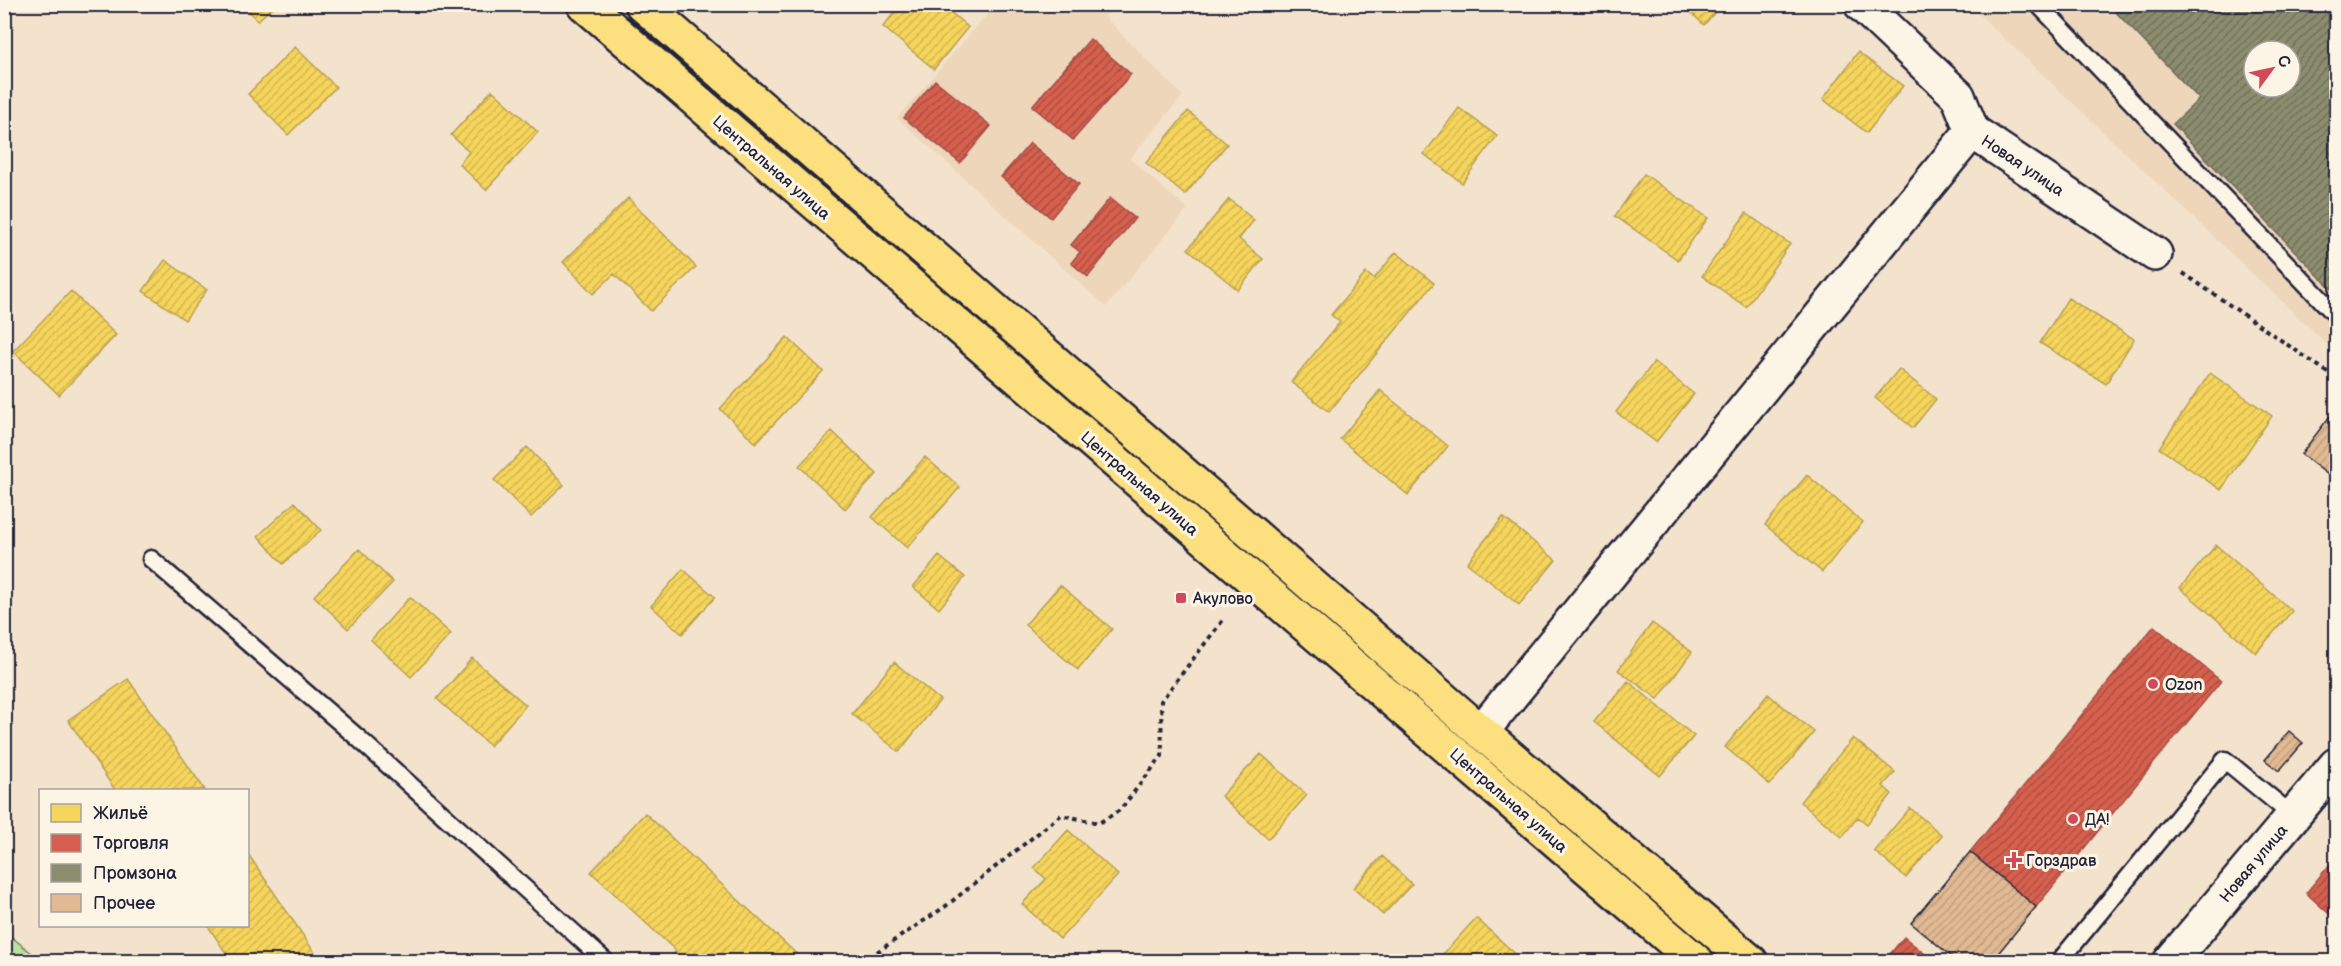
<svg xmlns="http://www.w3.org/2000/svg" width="2341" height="966" font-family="'Balsamiq Sans',sans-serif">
<defs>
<pattern id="park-crowns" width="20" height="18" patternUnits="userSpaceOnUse" patternTransform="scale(1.5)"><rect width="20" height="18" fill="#bee19a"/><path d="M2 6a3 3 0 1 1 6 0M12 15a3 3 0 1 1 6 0" fill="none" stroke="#a3c186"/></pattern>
<pattern id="homes-hatch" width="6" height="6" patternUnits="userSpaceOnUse" patternTransform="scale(1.5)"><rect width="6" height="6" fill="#f6d55c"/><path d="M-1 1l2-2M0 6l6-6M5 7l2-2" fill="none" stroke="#d3b751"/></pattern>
<pattern id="shops-hatch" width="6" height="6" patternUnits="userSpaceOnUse" patternTransform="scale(1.5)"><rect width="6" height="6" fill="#d6604d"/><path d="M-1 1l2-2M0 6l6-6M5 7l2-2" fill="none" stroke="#ad4f41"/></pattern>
<pattern id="industry-hatch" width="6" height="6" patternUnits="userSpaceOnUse" patternTransform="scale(1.5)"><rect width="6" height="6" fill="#8c8c6e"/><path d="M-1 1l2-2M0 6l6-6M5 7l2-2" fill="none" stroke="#72725c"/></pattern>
<pattern id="building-hatch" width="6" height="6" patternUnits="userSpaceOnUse" patternTransform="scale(1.5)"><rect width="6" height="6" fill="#e1b992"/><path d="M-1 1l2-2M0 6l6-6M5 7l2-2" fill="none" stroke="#c19f7f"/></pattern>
</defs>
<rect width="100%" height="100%" fill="#f4e3cc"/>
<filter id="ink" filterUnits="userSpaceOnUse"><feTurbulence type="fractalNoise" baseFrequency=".0167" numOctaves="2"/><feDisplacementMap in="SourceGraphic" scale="12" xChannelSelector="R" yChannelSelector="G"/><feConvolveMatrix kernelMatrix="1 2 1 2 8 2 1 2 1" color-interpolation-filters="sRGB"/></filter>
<g filter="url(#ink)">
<!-- built -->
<path fill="#eed6bb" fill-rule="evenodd" d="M995,5h121l-11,12 78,79 -53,63 58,50 -82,98 -209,-189z
M1969,5h367v348zM2254,51h36v36h-36z"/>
<!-- park -->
<path fill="url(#park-crowns)" stroke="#70826a" stroke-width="1.5" d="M5,932l37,29h-37z"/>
<!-- homes -->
<path fill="url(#homes-hatch)" stroke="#b69f52" stroke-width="1.5" d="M244,4h33l-20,17z
M901,4h40l27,23 -34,42 -51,-42z
M1682,4h40l-18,21z
M295,47l41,40 -48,48 -40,-41z
M1858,52l45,34 -36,47 -44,-34z
M492,90l46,42 -52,58 -27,-26 10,-12 -18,-17z
M1459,108l38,28 -35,47 -38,-29z
M1188,111l39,33 -42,51 -39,-32z
M1644,174l64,44 -30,42 -63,-44z
M628,198l68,69 -45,44 -37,-37 -21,20 -30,-32z
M1229,199l25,21 -15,19 24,20 -25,31 -50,-41z
M1746,213l44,31 -44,63 -44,-31z
M1396,252l38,31 -105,129 -38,-30 49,-60 -9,-7 35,-42 8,6z
M165,260l42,30 -22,30 -42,-29z
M71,291l45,44 -57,60 -46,-44z
M2068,298l66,41 -28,45 -66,-41z
M787,337l36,34 -67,72 -36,-34z
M1654,362l40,32 -38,48 -40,-30z
M1899,369l37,30 -23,29 -38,-30z
M2210,373l62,43 -51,74 -62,-42z
M1380,390l68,56 -40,49 -68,-56z
M832,431l45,43 -32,35 -46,-43z
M527,447l37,38 -33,32 -37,-37z
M925,457l35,30 -53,61 -35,-31z
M1807,475l56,47 -41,50 -57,-47z
M295,502l26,28 -38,34 -25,-28z
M1503,517l53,43 -37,45 -52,-42z
M2216,545l76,66 -36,42 -76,-65z
M359,549l34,33 -45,47 -34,-33z
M939,556l26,21 -26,32 -26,-22z
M683,569l32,28 -33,37 -31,-28z
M1060,585l52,44 -34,41 -53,-45z
M410,597l41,37 -40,43 -40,-37z
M1652,623l40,29 -34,47 -40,-29z
M472,658l54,47 -36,41 -53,-47z
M894,662l46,38 -41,52 -47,-38z
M128,679l77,111h-90l-47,-70z
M1628,681l66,55 -34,40 -66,-54z
M1768,694l46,38 -44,53 -45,-38z
M1853,738l42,34 -12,14 9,8 -25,30 -9,-7 -16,20 -42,-35z
M1261,754l46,41 -39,44 -47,-43z
M1910,808l32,27 -36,43 -32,-27z
M645,813l158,147 -2,2h-135l10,-11 -85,-79z
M1068,830l50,45 -58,64 -38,-35 24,-25 -12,-11z
M248,854l73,108h-89l-24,-36h40z
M1382,856l30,28 -29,31 -30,-27z
M1476,918l45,41 -3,3h-82z"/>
<!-- shops -->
<path fill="url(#shops-hatch)" stroke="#a04d48" stroke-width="1.5" d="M1090,39l41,35 -58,66 -41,-34z
M935,80l56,46 -31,37 -56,-45z
M1030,143l49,41 -28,34 -50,-41z
M1110,198l25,20 -47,59 -17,-14 9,-11 -9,-7z
M2154,626l67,55 -185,226 -66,-55z
M2336,857v63l-30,-27z
M1904,937l31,25h-46l-3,-3z"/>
<!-- industry -->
<path fill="url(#industry-hatch)" stroke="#6c6c5f" stroke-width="1.5" fill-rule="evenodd" d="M2108,4h228v290l-163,-170 26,-25zM2254,51h36v36h-36z"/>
<!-- building -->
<path fill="url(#building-hatch)" stroke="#22223b" stroke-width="1.5" d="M2330,416l6,4v61l-35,-27z
M2289,731l14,12 -24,28 -14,-11z
M1970,852l66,55 -45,55h-33l-47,-39z"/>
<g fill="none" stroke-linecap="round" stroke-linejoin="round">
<!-- lane casing -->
<g stroke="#22223b" stroke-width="21">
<path id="lane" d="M2038,4l298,311
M151,559l206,178 249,225
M2059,962l166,-202 68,56"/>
</g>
<!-- street casing -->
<g stroke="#22223b" stroke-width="38">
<path id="street" d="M1861,4l97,92 14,35 183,123
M1481,732l491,-601
M2170,962l166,-197"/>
</g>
<!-- primary casing -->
<g stroke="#22223b" stroke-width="38">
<path id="primary" d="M584,4l1113,958
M642,4l839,728 270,230"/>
</g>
<!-- path -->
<path stroke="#22223b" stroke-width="4" stroke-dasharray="4.5 4.5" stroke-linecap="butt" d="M2183,273l153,105
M862,962l84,-56 115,-91 38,8 21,-13 42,-54 -1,-55 62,-81"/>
<!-- lane -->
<use href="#lane" stroke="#fcf5e5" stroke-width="16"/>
<!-- street -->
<use href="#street" stroke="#fcf5e5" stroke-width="33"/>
<!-- primary -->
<use href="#primary" stroke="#fce080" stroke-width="33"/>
</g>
</g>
<!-- markers -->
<g fill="#d1495b" stroke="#fcf5e5" stroke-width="2">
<rect x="1175" y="592" width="12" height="12" rx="3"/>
<circle cx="2153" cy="684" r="6"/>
<circle cx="2073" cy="819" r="6"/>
<path d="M2011 851h6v6h6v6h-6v6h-6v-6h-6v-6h6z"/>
</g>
<g text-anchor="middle" stroke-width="6" stroke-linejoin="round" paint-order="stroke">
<!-- street labels -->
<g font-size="16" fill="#22223b" stroke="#fcf5e5">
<text transform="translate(2023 165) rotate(34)" y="6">Новая улица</text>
<text transform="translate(772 167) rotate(41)" y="6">Центральная улица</text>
<text transform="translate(1140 483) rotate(41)" y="6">Центральная улица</text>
<text transform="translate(1509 800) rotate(41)" y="6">Центральная улица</text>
<text transform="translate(2253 863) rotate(-50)" y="6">Новая улица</text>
</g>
<!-- poi labels -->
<g font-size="16" fill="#22223b" stroke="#fcf5e5" text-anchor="start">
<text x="1193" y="604">Акулово</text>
<text x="2165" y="690">Ozon</text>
<text x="2085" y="825">ДА!</text>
<text x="2026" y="866">Горздрав</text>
</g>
</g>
<!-- margin -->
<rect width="2341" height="966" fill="none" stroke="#fcf5e5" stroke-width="24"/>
<rect x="12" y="12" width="2317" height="942" fill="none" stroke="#22223b" stroke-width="2" filter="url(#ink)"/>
<!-- legend -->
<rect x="39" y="789" width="210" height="138" fill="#fcf5e5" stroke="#a5a1a1" stroke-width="1.5"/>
<rect x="51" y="804" width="30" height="18" fill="#f6d55c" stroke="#a5a1a1" stroke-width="1.5"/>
<text x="93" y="819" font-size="18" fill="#22223b">Жильё</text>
<rect x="51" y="834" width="30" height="18" fill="#d6604d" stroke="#a5a1a1" stroke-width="1.5"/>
<text x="93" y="849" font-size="18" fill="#22223b">Торговля</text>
<rect x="51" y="864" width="30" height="18" fill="#8c8c6e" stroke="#a5a1a1" stroke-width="1.5"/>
<text x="93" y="879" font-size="18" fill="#22223b">Промзона</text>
<rect x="51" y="894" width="30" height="18" fill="#e1b992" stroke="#a5a1a1" stroke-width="1.5"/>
<text x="93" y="909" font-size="18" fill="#22223b">Прочее</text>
<!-- north arrow -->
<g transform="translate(2272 69) rotate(57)"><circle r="28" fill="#fcf5e5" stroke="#a5a1a1" stroke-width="1.5"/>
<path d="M0-4.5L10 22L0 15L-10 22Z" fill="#d1495b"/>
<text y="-9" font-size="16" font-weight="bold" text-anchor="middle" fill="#22223b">С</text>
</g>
</svg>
